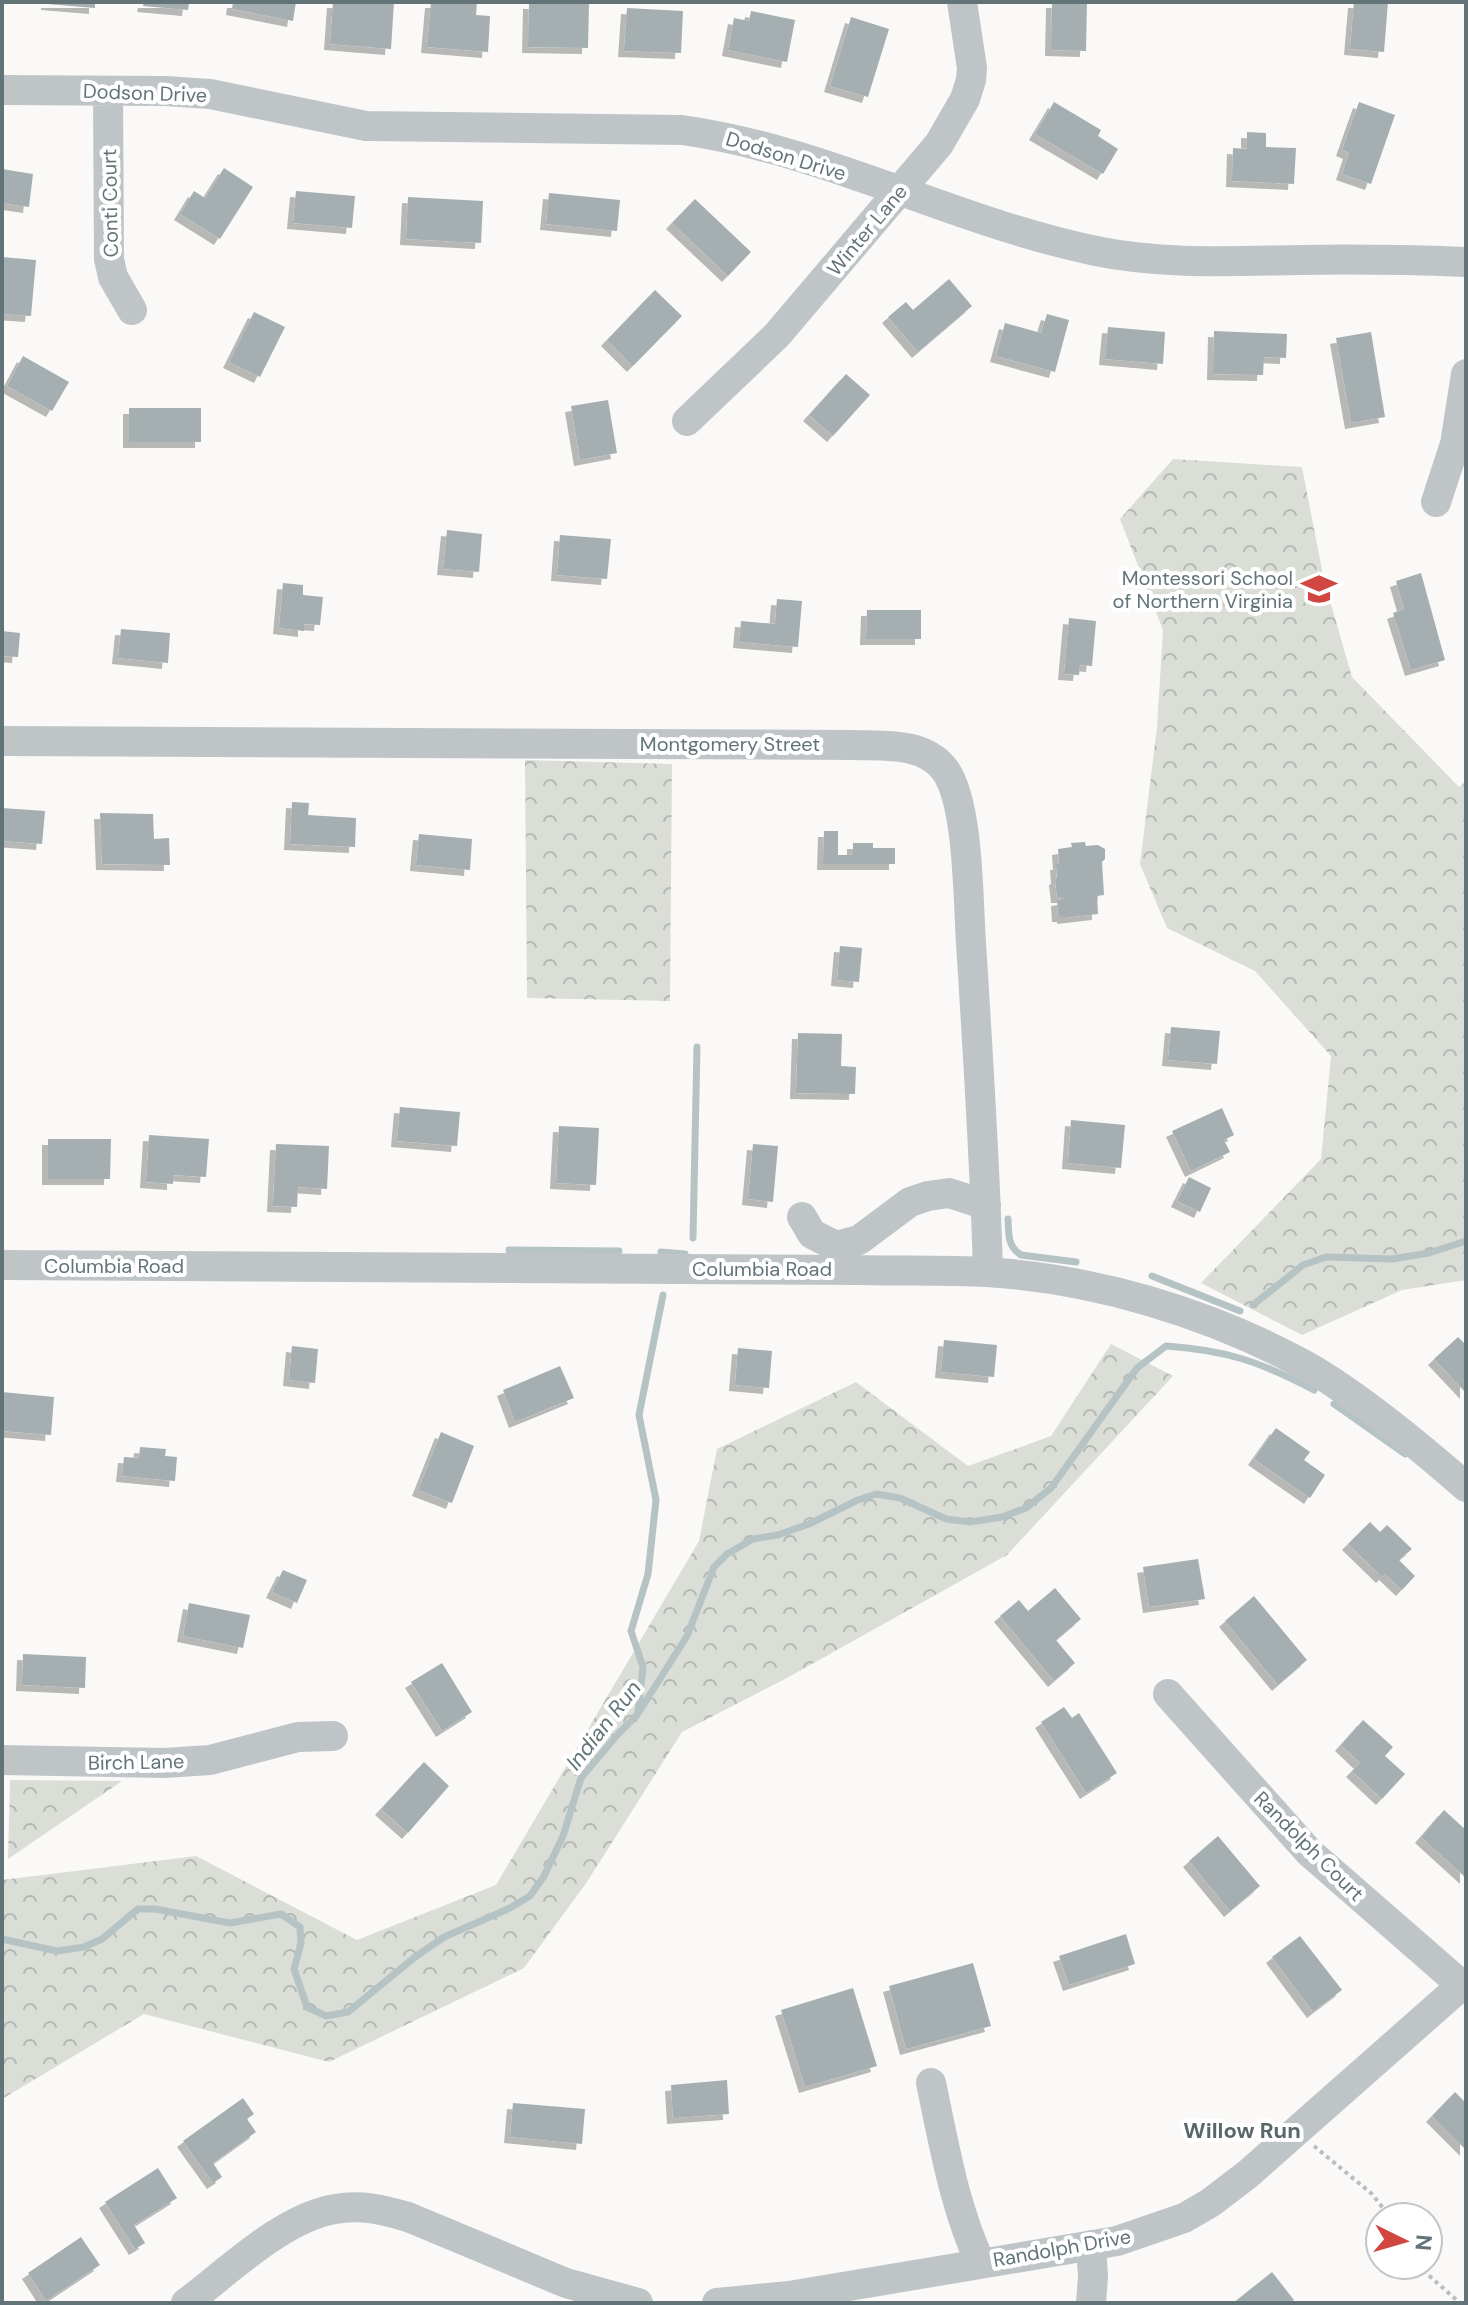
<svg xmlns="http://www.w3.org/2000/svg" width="1468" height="2305" font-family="'DM Sans',sans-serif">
<defs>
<pattern id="forest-crowns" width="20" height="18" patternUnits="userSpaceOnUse" patternTransform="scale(2)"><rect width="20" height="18" fill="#dbded7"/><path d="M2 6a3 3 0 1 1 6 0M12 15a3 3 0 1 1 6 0" fill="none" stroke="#b5b9b3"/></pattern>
<filter id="shadow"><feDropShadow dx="-6" dy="6" stdDeviation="0" flood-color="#0004"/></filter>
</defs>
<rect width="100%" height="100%" fill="#faf9f8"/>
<!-- forest -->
<path fill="url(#forest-crowns)" d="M1173,459l129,8 22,113 28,97 107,110 7,-6v499l-64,10 -100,45 -101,-52 120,-124 10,-103 -76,-85 -88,-43 -27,-64 17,-137 6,-97 -43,-111z
M525,760l147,4 -2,237 -143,-3z
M1111,1344l62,32 -166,179 -220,123 -105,54 -95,150 -63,86 -195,94 -185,-48 -142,85v-219l194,-24 161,84 139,-55 203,-344 18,-92 139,-67 112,84 83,-30z
M10,1780l112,1 -114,78z"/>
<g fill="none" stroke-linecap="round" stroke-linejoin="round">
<!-- stream -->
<path stroke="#b6c3c5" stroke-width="7" d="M1008,1219c1,15 -1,27 13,36l55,7
M693,1238l4,-191
M509,1250l110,1
M661,1252l24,2
M1152,1276l88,35
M1253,1305l50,-40 23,-8 66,2 37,-6 37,-12
M1334,1404l71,50
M638,1712l5,-45 -12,-36 17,-57 8,-74 -17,-85 24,-120
M2,1939l55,12 27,-4 18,-8 36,-30h17l75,14 51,-9 19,13 1,16 -7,26 13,38 19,9 22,-4 67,-55 29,-20 64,-28 22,-13 14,-20 19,-40 18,-58 37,-44 19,-19 50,-79 27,-69 13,-13 26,-15 25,-4 31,-11 49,-24 18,-6 24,4 46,21 24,3 32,-5 24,-9 25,-20 86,-120 29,-22c60,4 95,16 148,44"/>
</g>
<!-- building -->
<path fill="#a5afb2" filter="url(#shadow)" d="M47,2h48v6l-48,-4z
M144,2h45l-1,8 -45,-4z
M233,2h63l-3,19 -61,-12z
M333,2h61l-3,47 -61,-5z
M431,2h46l-1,13 14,1 -2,36 -61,-5z
M1052,2h35l-1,49 -35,-1z
M1354,2h34l-4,50 -34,-3z
M529,3h60l-1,45 -60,-1z
M627,8l56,3 -2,42 -57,-2z
M751,11l44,9 -8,42 -59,-12 6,-32 15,3z
M851,17l38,12 -21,68 -38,-11z
M1054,102l47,28 -3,6 20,13 -15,25 -68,-40z
M1359,102l36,13 -24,69 -29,-10 7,-21 -7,-3z
M1247,132l19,1v14l30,1 -2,36 -62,-3 1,-33 14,1z
M224,168l29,19 -33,52 -40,-25 14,-23 11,7z
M2,169l31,5 -4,33 -27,-4z
M296,191l59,5 -3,32 -59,-5z
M549,193l71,7 -3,31 -71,-7z
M408,197l75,4 -2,42 -75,-4z
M695,199l56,53 -23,24 -56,-53z
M2,257l34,3 -5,56 -29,-2z
M949,279l23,27 -54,46 -30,-35 18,-15 7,8z
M655,290l27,26 -49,50 -26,-26z
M254,312l31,15 -25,50 -31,-15z
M1047,314l22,6 -14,52 -59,-16 9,-33 36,10z
M1108,327l57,5 -2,32 -58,-5z
M1214,331l73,3 -1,24 -22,-1 -1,18 -50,-1z
M1371,332l14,85 -34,6 -15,-85z
M23,356l46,26 -17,29 -45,-25z
M846,374l24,21 -37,41 -24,-21z
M608,400l9,53 -37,7 -9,-54z
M129,408h72v34h-72z
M447,530l35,4 -3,38 -36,-3z
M560,535l51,4 -4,40 -50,-4z
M1421,573l24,87 -34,10 -18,-57 11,-4 -8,-28z
M283,583l20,2v10l20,2 -3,28 -16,-1v7l-25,-3z
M777,599l25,2 -4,46 -59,-5 2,-21 34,3z
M867,610h54v29h-55z
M1069,618l27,3 -4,45 -12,-1 -1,10 -15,-1z
M121,629l49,4 -2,30 -50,-5z
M2,631l18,2 -2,24 -16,-1z
M292,802l17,1 -1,12 48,3 -1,29 -65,-3z
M2,808l43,3 -3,33 -40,-3z
M100,813l53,1 1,25 15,-1 1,27 -68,-1z
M824,831h14v24h15v-12h20v5h22v16h-72z
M419,834l53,5 -2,31 -54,-5z
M1085,842l1,4 12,-1 7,4v10l-3,3 2,33 -7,1 1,18 -35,4v-2h-5l-1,-16 7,-1v-2h-7l-2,-18 2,-1 -1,-14h3l-1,-15 14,-2 -1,-4z
M840,946l22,2 -3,34 -22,-2z
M1171,1027l49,4 -3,33 -49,-4z
M798,1033l44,1 -1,32 15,1 -1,27 -59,-1z
M400,1107l60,5 -3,34 -60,-5z
M1222,1108l12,27 -10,5 6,12 -39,19 -19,-40z
M1071,1120l54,5 -4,43 -53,-5z
M559,1126l40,2 -3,57 -40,-2z
M149,1135l60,4 -3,38 -33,-2v9l-27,-2z
M48,1139h63l-1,40h-62z
M276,1144l53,2 -2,43 -29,-2 -1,20 -24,-1z
M753,1144l25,2 -5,56 -25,-3z
M1189,1177l22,11 -11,24 -23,-11z
M1458,1337l8,8v48l-32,-34z
M944,1340l53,5 -3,32 -53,-5z
M292,1346l26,3 -3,34 -26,-3z
M738,1348l34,3 -3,37 -34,-3z
M560,1366l14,32 -59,24 -12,-32z
M2,1392l52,5 -3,38 -49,-4z
M1276,1428l34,24 -6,8 21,15 -15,23 -56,-39z
M441,1432l33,14 -22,57 -34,-13z
M140,1447l26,2 -1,7 12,1 -2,24 -53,-5 2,-19 15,1z
M1370,1522l10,10 7,-7 25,24 -13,11 16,16 -13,14 -17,-16 -3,3 -34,-33z
M1198,1559l7,40 -56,8 -6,-40z
M283,1570l24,10 -10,23 -25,-11z
M1055,1588l26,31 -25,21 19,23 -21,18 -54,-65 19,-16 9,11z
M1254,1596l53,64 -29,25 -53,-64z
M189,1603l61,12 -7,33 -60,-12z
M23,1654l63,3 -1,31 -63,-3z
M442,1663l30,49 -30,19 -31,-49z
M1064,1707l8,11 7,-5 38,60 -31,20 -45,-71z
M1363,1720l30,27 -8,9 20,18 -23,25 -30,-28 8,-8 -19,-18z
M424,1762l25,24 -41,47 -27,-24z
M1444,1810l22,20v48l-45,-41z
M1218,1836l42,50 -30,25 -41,-50z
M1126,1934l9,30 -66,21 -10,-29z
M1300,1936l42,54 -29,22 -41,-55z
M973,1963l18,63 -85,23 -17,-63z
M853,1988l24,78 -72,21 -24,-77z
M727,2080l2,34 -56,4 -2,-33z
M1455,2092l11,11v47l-34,-34z
M243,2098l11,16 -7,5 9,13 -43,31 9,14 -9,6 -30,-42z
M513,2103l72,6 -3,35 -72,-7z
M158,2168l19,30 -43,27 11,18 -10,6 -30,-47z
M81,2237l19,28 -54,36 -18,-28z
M1272,2272l22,28 -4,3h-57z"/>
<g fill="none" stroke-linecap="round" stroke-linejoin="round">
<!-- path -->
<path stroke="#babec0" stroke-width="4" stroke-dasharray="4 4" stroke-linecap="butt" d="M1314,2146l58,48 18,23
M1417,2265l43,38"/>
<!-- minor -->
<path stroke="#bfc5c7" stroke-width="30" d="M2,90l163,1 45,3 156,32 316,4c143,20 273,92 414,121 68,14 137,10 206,9 55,-1 109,0 164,2
M108,91l1,168 4,18 19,33
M687,421l90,-86 162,-191 26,-45 6,-19 1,-12 -10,-66
M1436,502l19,-58 11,-70
M2,741l852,4c31,1 70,-3 91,25 24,33 23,130 26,173 7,110 14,219 17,329
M802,1217l10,17 24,12 23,-6 51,-38 18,-6 21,-3 37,12
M2,1265l857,5c43,1 86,0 128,2 108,7 219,40 314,91 55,30 117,82 165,124
M1168,1694l141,158 157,137
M2,1760l162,3 46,-3 88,-23 35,-1
M931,2083c13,61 23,123 49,179
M1091,2245l2,32 -2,26
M186,2303c43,-32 96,-85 149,-94 26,-5 49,1 73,8l158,66 72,20
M717,2303l72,-7 328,-55 67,-23 26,-15 38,-29 214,-189"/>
</g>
<!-- icons -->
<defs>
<g id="school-bare" transform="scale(2.76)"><path d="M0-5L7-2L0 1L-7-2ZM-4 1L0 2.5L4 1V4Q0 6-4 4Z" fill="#d14641" stroke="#fff" stroke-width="2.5" paint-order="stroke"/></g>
</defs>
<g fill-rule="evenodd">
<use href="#school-bare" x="1319" y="589"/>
</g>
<g text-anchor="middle" stroke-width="8" stroke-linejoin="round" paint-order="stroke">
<!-- street labels -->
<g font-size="20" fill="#637479" stroke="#fff">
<text transform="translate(145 93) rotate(2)" y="7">Dodson Drive</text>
<text transform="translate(786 156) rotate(17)" y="7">Dodson Drive</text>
<text transform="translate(110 203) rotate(-91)" y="7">Conti Court</text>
<text transform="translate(867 230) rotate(-50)" y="7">Winter Lane</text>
<text x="730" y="751">Montgomery Street</text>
<text x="114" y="1273">Columbia Road</text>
<text x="762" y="1276">Columbia Road</text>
<text transform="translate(136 1762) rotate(-1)" y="7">Birch Lane</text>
<text transform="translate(1309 1846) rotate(45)" y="7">Randolph Court</text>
<text transform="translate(1062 2248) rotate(-10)" y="7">Randolph Drive</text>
</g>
<!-- poi labels -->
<g font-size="20" fill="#637479" stroke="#fff" text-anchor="end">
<text x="1293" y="585">Montessori School<tspan x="1293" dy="23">of Northern Virginia</tspan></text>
</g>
<!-- water labels -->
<g font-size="22" font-style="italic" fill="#637779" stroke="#fff">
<text transform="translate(603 1725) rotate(-52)" y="8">Indian Run</text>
</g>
<!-- neighbourhood labels -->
<g font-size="22" font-weight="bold" fill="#59676b" stroke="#fff">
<text x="1242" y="2138">Willow Run</text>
</g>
</g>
<!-- border -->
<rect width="1468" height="2305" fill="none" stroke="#637479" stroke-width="8"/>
<!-- north arrow -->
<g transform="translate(1404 2241) rotate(95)"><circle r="38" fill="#ffffff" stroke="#c1c7c9" stroke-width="2"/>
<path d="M0-6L14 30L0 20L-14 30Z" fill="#d14641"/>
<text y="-12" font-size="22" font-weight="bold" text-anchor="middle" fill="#637479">N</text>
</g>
</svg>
